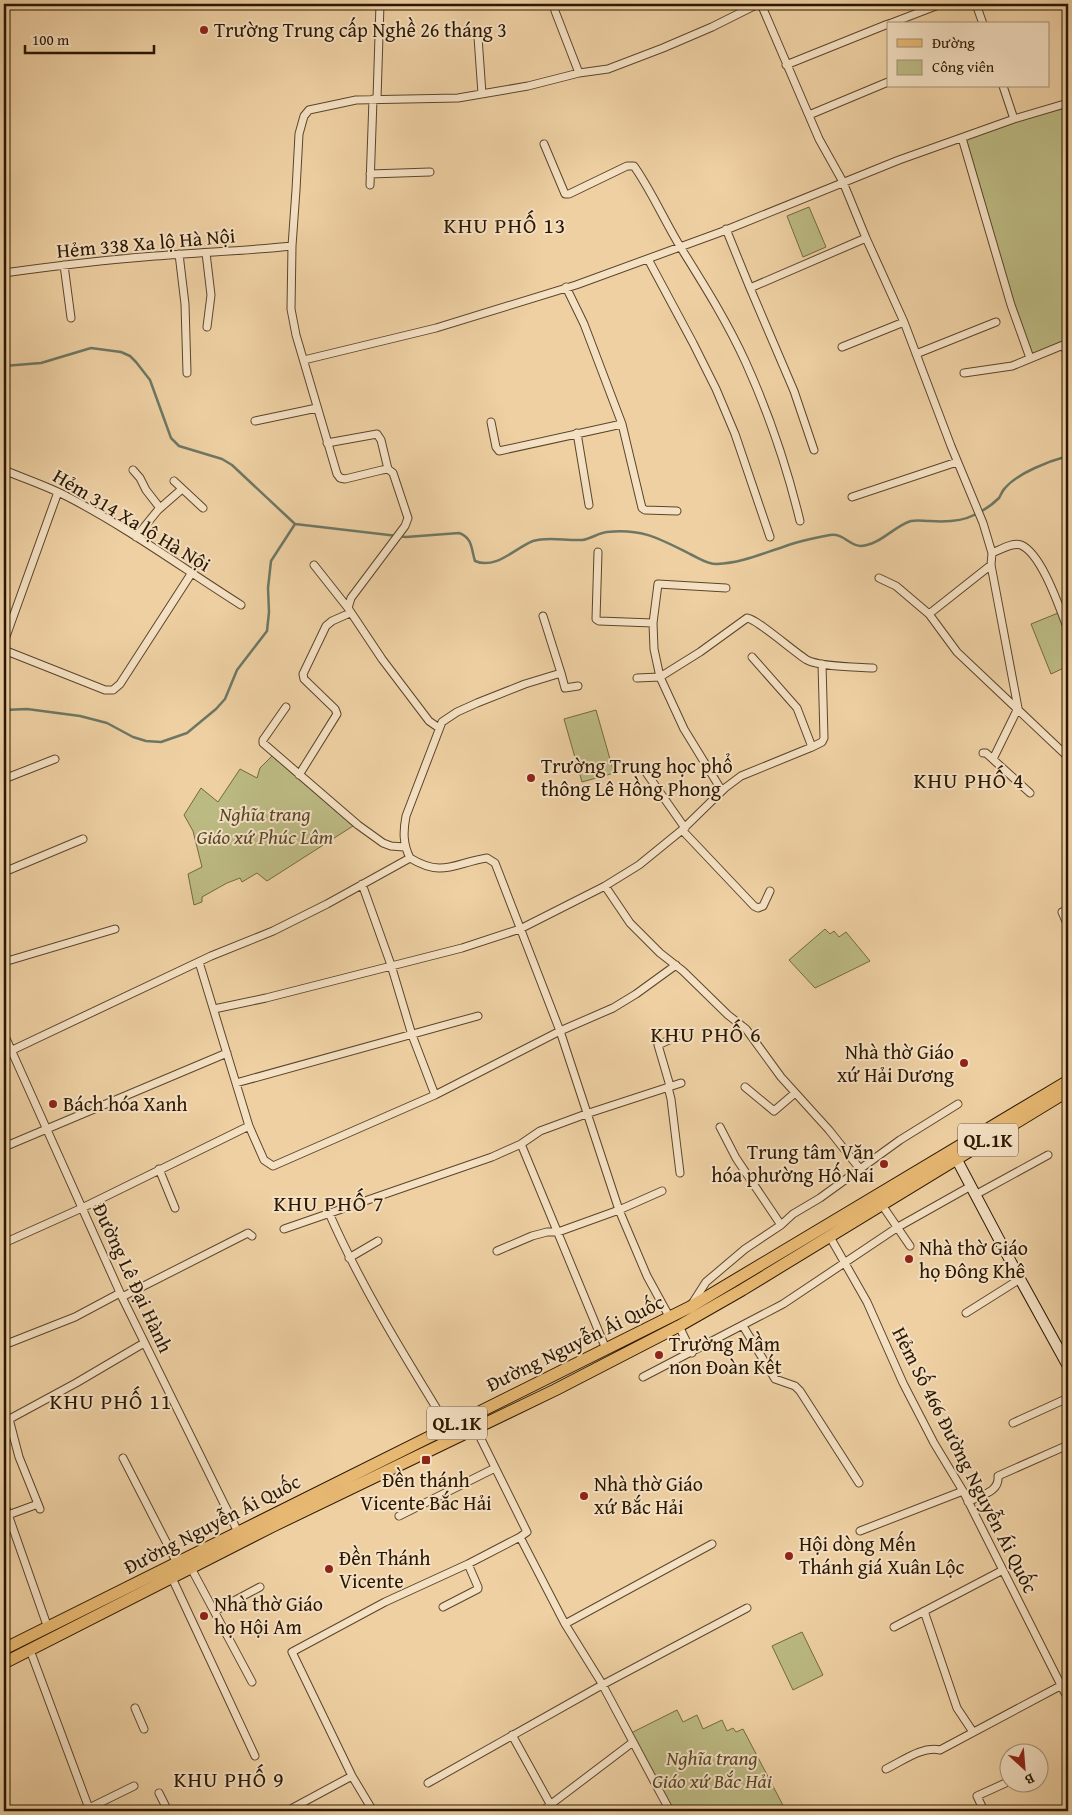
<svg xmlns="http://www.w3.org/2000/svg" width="1072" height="1815" font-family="'Gentium Book Plus',serif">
<rect width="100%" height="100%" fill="#eed0a3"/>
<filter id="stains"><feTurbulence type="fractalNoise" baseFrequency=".004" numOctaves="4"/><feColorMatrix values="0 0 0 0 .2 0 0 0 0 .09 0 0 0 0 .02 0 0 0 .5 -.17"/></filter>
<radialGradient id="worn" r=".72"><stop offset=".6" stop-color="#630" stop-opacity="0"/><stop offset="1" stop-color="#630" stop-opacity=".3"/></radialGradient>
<!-- green -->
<path fill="#bcba83" stroke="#736842" d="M1068,107v233l-37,15c-25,-71 -43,-144 -65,-216l49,-17z
M809,207l17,40 -23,10 -16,-41z
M1068,609v57l-17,8 -20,-50z
M596,710l18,63 -32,9 -18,-63z
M272,756l81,70 -86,55 -10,-8 -15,9 -2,-4 -13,5 -25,14v5l-8,3 -6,-31 14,-7 -9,-36 -9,-16 17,-27 17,14 22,-33 17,9 3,-10z
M825,929l5,5 4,-3 5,6 7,-5 24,29 -55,27 -26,-28z
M802,1632l21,43 -30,15 -21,-44z
M677,1710l6,12 14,-7 6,14 19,-9 5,11 6,-3 3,4 7,-3 43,82h-112l-43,-78z"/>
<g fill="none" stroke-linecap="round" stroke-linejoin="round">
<!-- stream -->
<path stroke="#6d7764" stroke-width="2.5" d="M1056,4l12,6
M4,366l37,-3 50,-15 30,4 9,4 6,6 14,18 21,58 8,8 43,13 10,6 63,59
M4,710l23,-1 53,7 27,7 26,14 13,4 15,1 26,-9 29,-24 9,-10 12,-29 30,-39 2,-19 -1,-24 3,-27 24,-37 111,13 53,-4c14,5 12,16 16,28 21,9 40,-13 58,-20 15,-5 33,0 49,-1 9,-1 16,-7 25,-8 35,-4 53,7 83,22 9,4 16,10 27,10 24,-1 44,-10 66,-17 15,-6 31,-9 47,-12 14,-2 19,11 31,11 19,-1 33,-20 50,-25 6,-1 13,0 19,0 15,1 31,1 44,-6 9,-4 18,-10 25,-17 2,-3 3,-7 6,-10 13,-15 44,-27 63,-32"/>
<!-- street casing -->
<g stroke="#5b4529" stroke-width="9">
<path id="street" d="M761,4l58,135 24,43 23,56 38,84 47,124 32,77 9,30
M976,4l7,20
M555,11l24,62
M889,24l52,-20
M478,37l4,57
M786,65l102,-41
M1003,86l11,33
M377,99l3,-95
M809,115l79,-33
M962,138l49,167 19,53
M544,144l21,50h4l58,-28h7l2,3c17,25 29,53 45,79 23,37 47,75 65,115 23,51 41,104 54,158
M370,174l60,-2
M370,185l3,-86
M726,229l24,59 116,-50
M206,253l5,42 -4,32
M179,254l6,50 2,69
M648,259l45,84 23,46 19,45 35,103
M64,265l7,53
M4,273c50,-7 100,-13 151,-17 45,-4 91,-5 137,-10
M750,288l44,103 20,59
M1063,345l5,9
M842,347l62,-25
M916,354l80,-32
M304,360l132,-32 140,-43 145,-53 178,-72 115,-41 54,-16
M964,373l48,-7 56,-23
M255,421l62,-13
M491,422l5,25 3,4 123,-27 -38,-100 -18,-37
M622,424l20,84 3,2 32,1
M577,433l12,72
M327,443l50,-9 4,6 7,29
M4,470c21,9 43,16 64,27 60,31 116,72 173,108
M133,470l7,8 6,12 14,18
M174,481l29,27
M852,497l105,-35
M136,537l22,-27 24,-21
M598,552l-2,67 3,2 54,2
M314,565l34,43
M879,578l17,8 33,28 28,38 111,105
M929,614l62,-49
M543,616l18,57 -36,11 -48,19 -20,9 -15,10 -36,94c-3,16 -3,28 4,42 33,20 44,5 77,0l8,5 65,168 59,179 28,66 23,42
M4,642l54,-150
M4,650l101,40h8l7,-6 71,-110
M561,673l4,15 13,-2
M637,678l23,-1 40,-25 47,-34c10,1 47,34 60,42 13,7 51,7 66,8
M286,707l-23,33v3l95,82 25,18 8,3 13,1
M439,728l-10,-7 -47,-62 -34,-51 3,-10 54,-72 3,-8 -15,-45 -5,-4 -6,1 -37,9 -5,-1 -3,-4 -41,-139 -5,-26 1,-63 4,-56 3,-56 5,-18 5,-6 47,-10 102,-2 70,-12 51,-13 29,-4 55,-21 49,-21 46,-23
M812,747l10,-5 2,-4 -2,-74
M983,753h3l44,40
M993,759l25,-51 -27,-143 1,-12c8,-3 20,-11 29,-8 21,9 39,64 47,85
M645,771l40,57
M299,775l38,-61 -2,-5 -31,-30 -1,-5 23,-48 6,-5 18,-8
M4,779l51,-20
M722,791l-38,-62 -24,-52 -6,-28 -1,-26 5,-39 68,4
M682,830l72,76 4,2 5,-2 7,-15
M4,872l79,-33
M362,884l29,81 21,70 23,60
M605,886l25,37 30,30 23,18 45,44 18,14 35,48 48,53 31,39
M1062,912l6,14
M4,962l111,-33
M199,962l50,164 15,34 9,6 162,-71 125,-64 53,-23 23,-14 40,-29
M214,1009l52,-11 196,-50 58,-19 85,-43 34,-21 43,-35 43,-42 16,-12 71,-29 -15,-39 -45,-51
M4,1034l118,263 116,235
M4,1054l207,-98 62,-25 54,-27 83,-46
M236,1083l242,-67
M670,1086l-12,-41 20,-9
M668,1087l3,12 9,74
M745,1087l29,24 21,-18
M720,1127l16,31 45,67
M521,1144l85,205
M4,1147l223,-94
M159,1169l16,39
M975,1195l73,-40
M882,1205l28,41
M329,1213c33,75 76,144 119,214
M284,1229l208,-72 29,-13 19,-13 46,-17 95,-31
M830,1237l37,65 36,81 31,60 29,48 105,208
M4,1243l78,-35 167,-82
M497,1251l35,-15 15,-4h11l61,-22 43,-19
M349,1258l29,-17
M122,1297l124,-63 2,-1 4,3
M692,1304l14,-22 39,-33 36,-24 12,-11 27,-16 80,-58 58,-36
M966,1313l54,-34
M679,1326l13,27
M743,1326l32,53 20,7 5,5 59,92
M4,1345l71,-28 45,-24
M643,1377l140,-73 115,-77 73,-41
M9,1419l10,38 21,52
M4,1422l72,-39 68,-40
M1013,1423l55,-25
M123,1458l54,105
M968,1502c13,-7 32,-10 30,-26l70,-31
M4,1503l44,125
M8,1515l30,-11
M399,1516l96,-48
M860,1531l103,-40
M520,1537l45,87 36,58 69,129
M191,1568l61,114
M172,1578l83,178
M443,1607l35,-18v-2l-10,-23
M215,1611l45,-24
M924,1611l33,97 16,24
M565,1624l147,-80
M894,1627l109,-57
M30,1650l60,161
M135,1708l9,21
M512,1735l42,76
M886,1769c17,-8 35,-23 54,-19l122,-65
M428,1783l174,-98 145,-77
M159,1793l9,18
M83,1811l51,-25
M287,1811l65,-35
M373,1811l-21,-35 -60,-124 93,-50 83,-38 52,-27 7,-5 -51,-103
M542,1811l91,-69
M984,1811l-7,-15 33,-15"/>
</g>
<!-- secondary casing -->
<g stroke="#2a1700" stroke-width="12">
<path id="secondary" d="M957,1160l63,119 48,87"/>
</g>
<!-- primary casing -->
<g stroke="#2a1700" stroke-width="13">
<path id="primary" d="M4,1649l686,-342 378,-226
M4,1663l269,-137 282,-136 124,-64 63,-36 326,-199"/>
</g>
<!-- street -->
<use href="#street" stroke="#f4e0c3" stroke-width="7"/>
<!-- secondary -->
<use href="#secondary" stroke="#f4e0c3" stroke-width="10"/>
<!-- primary -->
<use href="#primary" stroke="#e7b872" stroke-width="11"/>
</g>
<!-- markers -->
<g fill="#8f2418" stroke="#f4e0c3" stroke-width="2">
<circle cx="204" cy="30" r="5"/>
<circle cx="531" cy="778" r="5"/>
<circle cx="964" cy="1063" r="5"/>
<circle cx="53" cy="1104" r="5"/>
<circle cx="884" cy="1164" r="5"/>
<circle cx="909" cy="1259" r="5"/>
<circle cx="659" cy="1355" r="5"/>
<rect x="421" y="1455" width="10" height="10" rx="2.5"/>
<circle cx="584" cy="1496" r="5"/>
<circle cx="789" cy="1556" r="5"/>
<circle cx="329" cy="1569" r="5"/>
<circle cx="204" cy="1616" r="5"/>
</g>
<g text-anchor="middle" stroke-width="4" stroke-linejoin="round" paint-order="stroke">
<!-- shield labels -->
<g fill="#f4e0c3" stroke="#67533a" stroke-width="1">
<rect x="958" y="1123.5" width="60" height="33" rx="4"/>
<rect x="427" y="1406.5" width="60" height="33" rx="4"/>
</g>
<g font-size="19" font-weight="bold" fill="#2a1700">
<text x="988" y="1147">QL.1K</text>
<text x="457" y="1430">QL.1K</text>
</g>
<!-- poi labels -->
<g font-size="20" fill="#2a1700" stroke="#f4e0c3" text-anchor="start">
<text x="214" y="37">Trường Trung cấp Nghề 26 tháng 3</text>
<text x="541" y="773">Trường Trung học phổ<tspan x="541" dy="23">thông Lê Hồng Phong</tspan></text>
<text x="954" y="1059" text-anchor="end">Nhà thờ Giáo<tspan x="954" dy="23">xứ Hải Dương</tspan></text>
<text x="63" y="1111">Bách hóa Xanh</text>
<text x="874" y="1159" text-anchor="end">Trung tâm Văn<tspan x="874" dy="23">hóa phường Hố Nai</tspan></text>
<text x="919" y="1255">Nhà thờ Giáo<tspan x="919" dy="23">họ Đông Khê</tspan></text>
<text x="669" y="1351">Trường Mầm<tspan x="669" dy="23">non Đoàn Kết</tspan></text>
<text x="426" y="1487" text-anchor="middle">Đền thánh<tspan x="426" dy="23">Vicente Bắc Hải</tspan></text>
<text x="594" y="1491">Nhà thờ Giáo<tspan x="594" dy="23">xứ Bắc Hải</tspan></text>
<text x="799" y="1551">Hội dòng Mến<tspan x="799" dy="23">Thánh giá Xuân Lộc</tspan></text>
<text x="339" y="1565">Đền Thánh<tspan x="339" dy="23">Vicente</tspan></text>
<text x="214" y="1611">Nhà thờ Giáo<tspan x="214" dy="23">họ Hội Am</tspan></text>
</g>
<!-- street labels -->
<g font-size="20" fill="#2a1700" stroke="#f4e0c3">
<text transform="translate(146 243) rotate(-5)" y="7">Hẻm 338 Xa lộ Hà Nội</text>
<text transform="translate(132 520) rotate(31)" y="7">Hẻm 314 Xa lộ Hà Nội</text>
<text transform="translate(133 1278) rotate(65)" y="7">Đường Lê Đại Hành</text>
<text transform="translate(575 1343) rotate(-26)" y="7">Đường Nguyễn Ái Quốc</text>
<text transform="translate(965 1460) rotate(63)" y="7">Hẻm Số 466 Đường Nguyễn Ái Quốc</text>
<text transform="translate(212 1524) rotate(-27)" y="7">Đường Nguyễn Ái Quốc</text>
</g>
<!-- park labels -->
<g font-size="20" font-style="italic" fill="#564827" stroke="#f4e0c3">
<text x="265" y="821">Nghĩa trang<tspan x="265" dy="23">Giáo xứ Phúc Lâm</tspan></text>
<text x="712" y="1765">Nghĩa trang<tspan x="712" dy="23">Giáo xứ Bắc Hải</tspan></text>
</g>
<!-- quarter labels -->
<g font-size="22" letter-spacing="1" fill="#2a1700" stroke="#f4e0c3">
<text x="505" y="233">KHU PHỐ 13</text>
<text x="969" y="788">KHU PHỐ 4</text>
<text x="706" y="1042">KHU PHỐ 6</text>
<text x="329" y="1211">KHU PHỐ 7</text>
<text x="111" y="1409">KHU PHỐ 11</text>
<text x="229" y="1787">KHU PHỐ 9</text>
</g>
</g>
<!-- margin -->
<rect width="1072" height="1815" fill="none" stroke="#eed0a3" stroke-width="20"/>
<rect x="5" y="5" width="1062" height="1805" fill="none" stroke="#2a1700" stroke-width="2.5"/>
<rect x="10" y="10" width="1052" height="1795" fill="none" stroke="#2a1700"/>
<!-- legend -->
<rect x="887" y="22" width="162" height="65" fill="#f4e0c3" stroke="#a39075"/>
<rect x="897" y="39" width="25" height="8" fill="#e7b872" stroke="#a39075"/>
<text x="932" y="48" font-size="15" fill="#2a1700">Đường</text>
<rect x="897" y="60" width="25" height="15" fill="#bcba83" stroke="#a39075"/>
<text x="932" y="72" font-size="15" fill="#2a1700">Công viên</text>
<!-- north arrow -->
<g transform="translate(1024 1768) rotate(154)"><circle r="24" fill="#f4e0c3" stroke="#a39075"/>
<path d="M0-4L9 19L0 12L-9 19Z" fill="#8f2418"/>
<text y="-8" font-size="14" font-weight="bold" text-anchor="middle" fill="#2a1700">B</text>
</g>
<!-- scale -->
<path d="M25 45v8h129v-8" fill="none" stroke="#2a1700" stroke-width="2.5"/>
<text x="32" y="45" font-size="15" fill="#2a1700" stroke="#f4e0c3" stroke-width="4" paint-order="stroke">100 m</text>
<rect width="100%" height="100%" filter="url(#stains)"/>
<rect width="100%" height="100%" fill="url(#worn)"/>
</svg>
